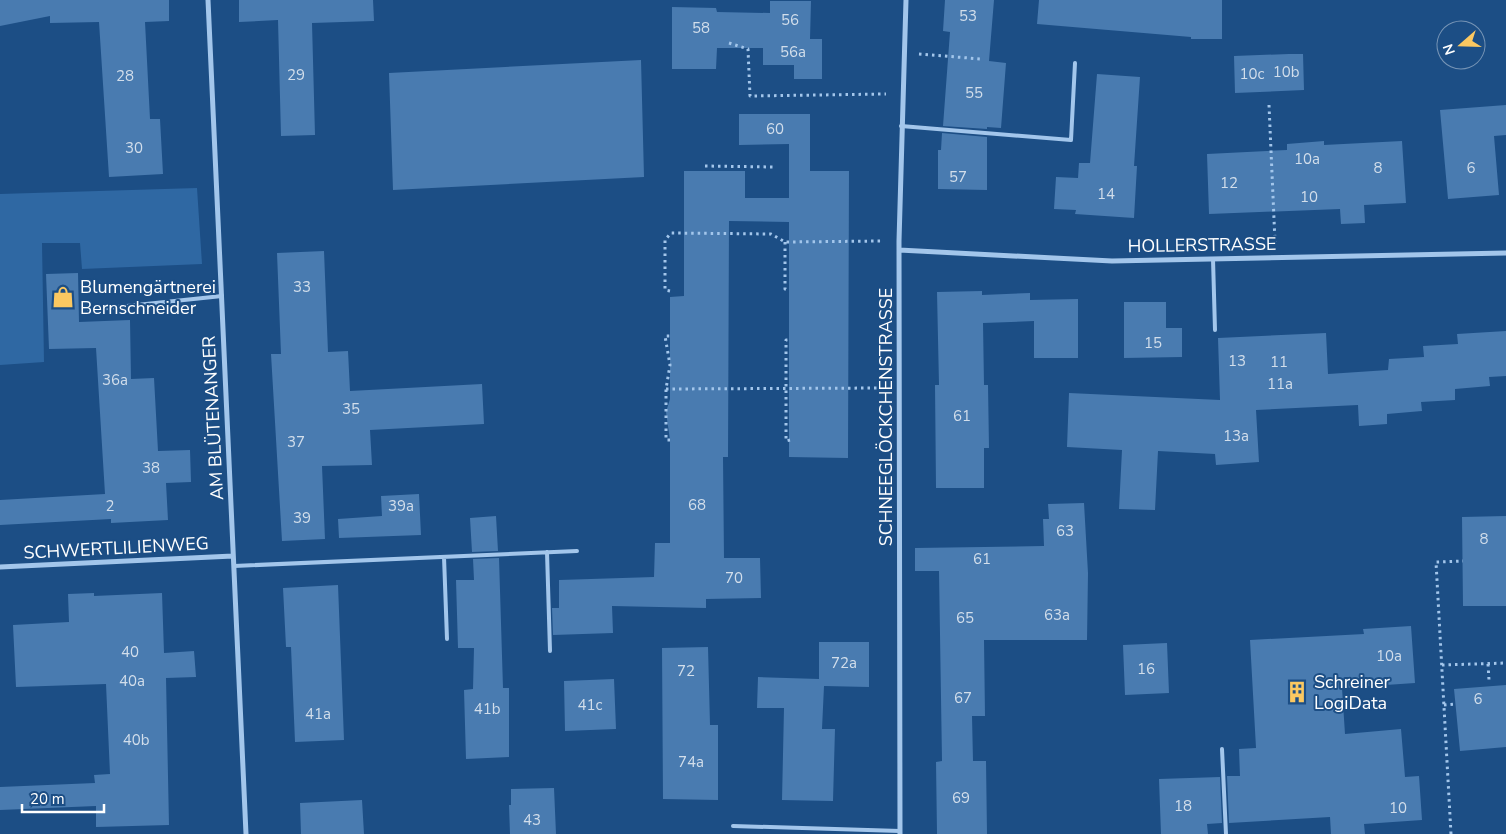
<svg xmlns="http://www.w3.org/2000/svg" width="1506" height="834" font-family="'Nunito Sans',sans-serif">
<rect width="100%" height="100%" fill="#1c4e85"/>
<!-- green -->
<path fill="#2f68a3" d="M197,188l5,76 -120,5 -2,-26h-38l2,119 -44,3v-171z"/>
<!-- building -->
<path fill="#497bb0" d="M0,0h169v21l-24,1 5,97h10l3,55 -54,3 -10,-155 -49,1v-7l-50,10z
M239,0h134l1,21 -62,2 3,112 -34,1 -3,-116 -39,2z
M945,0h49l-5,61 17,2 -5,65 -14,-1v2l-44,-3 7,-94 -7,-1z
M1039,0h183v39h-31v-2l-154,-13z
M770,1h41l-1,38h12v40h-28v-14h-31v-17h-46l-1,21h-44v-62l44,1 1,4 53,1z
M1289,54h14l1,36 -69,3 -1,-37z
M641,60l3,117 -251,13 -4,-117z
M1097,74l43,3 -6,89h3l-3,52 -59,-4 1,-4 -22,-1 2,-32 22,1 1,-15h11z
M1506,105v30l-12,1 5,59 -51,4 -8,-89z
M739,114h71v57h39l-1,287 -59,-1v-235l-60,-1 -1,236h-5l1,101h36l1,40 -55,1v9l-94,-2 1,27 -60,2 -1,-27h7v-28l95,-3 1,-34h15v-103l-4,-28 4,-13v-102l14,-1v-125h61v27h44v-54l-50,1z
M942,133l45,4v53l-49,-1v-39h3z
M1324,141v4l78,-4 4,62 -42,2 1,18 -24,1 -1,-15 -131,5 -2,-60 80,-4v-6z
M324,251l4,101 20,-1 2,40 132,-7 2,40 -114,6 2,35 -50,1 3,73 -43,2 -11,-187h10l-4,-101z
M78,273l1,49 51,-2 1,59 23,-1 4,73 32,-1 1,32 -25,1 2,37 -57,3v-4l-111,6v-25l105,-6 -9,-146 -47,1 -3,-75z
M982,291v4l48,-2v7l48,-1v59h-44v-37l-51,2 1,62h4l1,63h-5v40h-48l-1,-103h4l-2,-93z
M1124,302h42v26h16v29l-58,1z
M1506,331v45l-17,1 1,9 -35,3v11l-34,2 1,9 -35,3v10l-28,2 -1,-21 -102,5 3,52 -43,3 -1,-11 -57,-3 -3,59 -36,-1 3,-59 -55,-3 2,-54 151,7 -2,-62 108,-5 2,41 60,-4 1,-11 35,-2 -1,-11 35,-2 -1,-10z
M419,494l2,41 -82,3 -1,-19 44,-3 -1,-20z
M1084,503l4,70 -1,67h-103l1,76h-13l1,45h13l1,73h-50l-1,-72 6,-1 -3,-190h-24v-23l129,-2 -1,-27h6l-1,-15z
M496,516l2,35 -26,1 -2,-34z
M1506,516v90h-43l-1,-89z
M499,558l4,130h6v69l-43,2 -2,-69 9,-1 1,-41h-16l-2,-68h18l-1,-21z
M338,585l6,155 -49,2 -4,-95h-5l-3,-59z
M94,593v3l68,-3 2,60 30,-2 2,26 -30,1 3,147 -73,2v-21l-96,4v-23l95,-4 -1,-8 16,-1 -4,-90 -90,3 -3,-62 56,-3 -1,-28z
M1411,626l4,57 -73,5 3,46 56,-5 4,48 14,-1 3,44 -58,4 1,10h-34l-1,-17 -101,6 -2,-47h13l-1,-27 17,-1 -6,-108 114,-6 -1,-5z
M819,642h50v45l-45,-1 -2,43h13l-2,72 -51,-1 2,-92h-27l1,-31 61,2z
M1167,643l2,50 -44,2 -2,-50z
M708,647l2,78h8v75l-55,-1 -1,-151z
M614,679l2,50 -51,2 -1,-50z
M1506,685v62l-46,4 -6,-62z
M1220,777l2,46 -15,1 1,10h-47l-2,-55z
M554,788l2,46h-46l-1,-29h2v-16z
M362,800l2,34h-63l-1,-31z"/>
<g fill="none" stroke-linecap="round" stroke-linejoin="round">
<!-- path -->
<path stroke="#a3c6eb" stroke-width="3" stroke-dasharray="2.5 4" stroke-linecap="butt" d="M729,43l19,6 2,47 136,-2
M919,54l62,5
M1269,105l6,137
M705,166l68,1
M785,242v47l4,1
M670,291l-5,-1v-50l6,-7 100,1 14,8 98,-1
M666,389l218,-1
M670,440h-4v-51l4,-24 -5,-29h5
M790,440l-4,1v-101h4
M1488,664l1,16
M1442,665l64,-2
M1444,705l12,-1
M1451,834l-15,-272 27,-1"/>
<!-- service -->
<path stroke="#a3c6eb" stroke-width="4" d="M901,126l170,14 4,-77
M1213,259l2,71
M89,310l133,-14
M547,552l3,99
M444,557l3,82
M234,566l343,-15
M1222,749l4,85
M733,826l167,5"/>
<!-- minor -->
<path stroke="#a3c6eb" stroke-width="5" d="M208,0l38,834
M899,250l213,11 394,-8
M0,567l233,-11
M900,834l-1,-593 7,-241"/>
</g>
<!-- icons -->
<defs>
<g id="shop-bare" transform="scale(1.725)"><path d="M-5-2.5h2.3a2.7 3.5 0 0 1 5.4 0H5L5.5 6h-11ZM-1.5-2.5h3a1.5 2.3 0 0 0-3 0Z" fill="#fbc861" stroke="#1c4e85" stroke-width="2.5" paint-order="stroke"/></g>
<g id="building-bare" transform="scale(1.725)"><path d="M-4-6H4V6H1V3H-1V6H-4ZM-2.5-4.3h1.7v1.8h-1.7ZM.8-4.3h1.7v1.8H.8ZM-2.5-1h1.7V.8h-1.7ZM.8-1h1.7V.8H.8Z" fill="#fbc861" stroke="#1c4e85" stroke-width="2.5" paint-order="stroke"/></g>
</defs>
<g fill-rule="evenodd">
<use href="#shop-bare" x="63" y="297"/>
<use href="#building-bare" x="1297" y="692"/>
</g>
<g text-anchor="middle" stroke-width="4" stroke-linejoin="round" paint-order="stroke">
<!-- number labels -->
<g font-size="15" fill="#d2deeb">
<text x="968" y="21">53</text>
<text x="790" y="25">56</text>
<text x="701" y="33">58</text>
<text x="793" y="57">56a</text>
<text x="1286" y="77">10b</text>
<text x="1252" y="79">10c</text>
<text x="296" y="80">29</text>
<text x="125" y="81">28</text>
<text x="974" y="98">55</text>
<text x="775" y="134">60</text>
<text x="134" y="153">30</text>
<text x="1307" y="164">10a</text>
<text x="1378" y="173">8</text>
<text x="1471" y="173">6</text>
<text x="958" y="182">57</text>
<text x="1229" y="188">12</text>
<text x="1106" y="199">14</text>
<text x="1309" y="202">10</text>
<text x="302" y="292">33</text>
<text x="1153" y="348">15</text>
<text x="1237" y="366">13</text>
<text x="1279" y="367">11</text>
<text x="115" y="385">36a</text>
<text x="1280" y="389">11a</text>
<text x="351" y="414">35</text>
<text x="962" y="421">61</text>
<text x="1236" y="441">13a</text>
<text x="296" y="447">37</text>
<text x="151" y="473">38</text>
<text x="697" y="510">68</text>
<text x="110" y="511">2</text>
<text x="401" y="511">39a</text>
<text x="302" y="523">39</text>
<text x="1065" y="536">63</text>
<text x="1484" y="544">8</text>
<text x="982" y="564">61</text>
<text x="734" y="583">70</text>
<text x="1057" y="620">63a</text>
<text x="965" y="623">65</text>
<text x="130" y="657">40</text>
<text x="1389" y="661">10a</text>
<text x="844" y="668">72a</text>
<text x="1146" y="674">16</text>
<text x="686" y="676">72</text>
<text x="132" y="686">40a</text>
<text x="963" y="703">67</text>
<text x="1478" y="704">6</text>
<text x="590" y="710">41c</text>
<text x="487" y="714">41b</text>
<text x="318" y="719">41a</text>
<text x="136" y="745">40b</text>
<text x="691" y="767">74a</text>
<text x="961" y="803">69</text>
<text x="1183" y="811">18</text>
<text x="1398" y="813">10</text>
<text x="532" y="825">43</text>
</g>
<!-- street labels -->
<g font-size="18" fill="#fff" stroke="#1c4e85">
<text transform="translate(1202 245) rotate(-1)" y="6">HOLLERSTRASSE</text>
<text transform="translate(886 417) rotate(-90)" y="6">SCHNEEGLÖCKCHENSTRASSE</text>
<text transform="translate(213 418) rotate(-93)" y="6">AM BLÜTENANGER</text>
<text transform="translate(116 548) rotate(-3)" y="6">SCHWERTLILIENWEG</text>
</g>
<!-- poi labels -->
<g font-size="18" fill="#fff" stroke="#1c4e85" text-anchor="start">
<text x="80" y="293">Blumengärtnerei<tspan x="80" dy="21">Bernschneider</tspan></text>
<text x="1314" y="688">Schreiner<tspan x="1314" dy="21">LogiData</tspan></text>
</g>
</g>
<!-- north arrow -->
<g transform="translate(1461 45) rotate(250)"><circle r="24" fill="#1c4e85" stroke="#7795b6"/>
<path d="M0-4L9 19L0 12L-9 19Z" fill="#fbc861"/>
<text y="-8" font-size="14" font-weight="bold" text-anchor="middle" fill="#ffffff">N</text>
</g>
<!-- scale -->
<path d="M22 804v8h82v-8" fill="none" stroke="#ffffff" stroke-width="2.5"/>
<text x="30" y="804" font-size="15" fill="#ffffff" stroke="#1c4e85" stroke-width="4" paint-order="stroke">20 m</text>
</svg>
